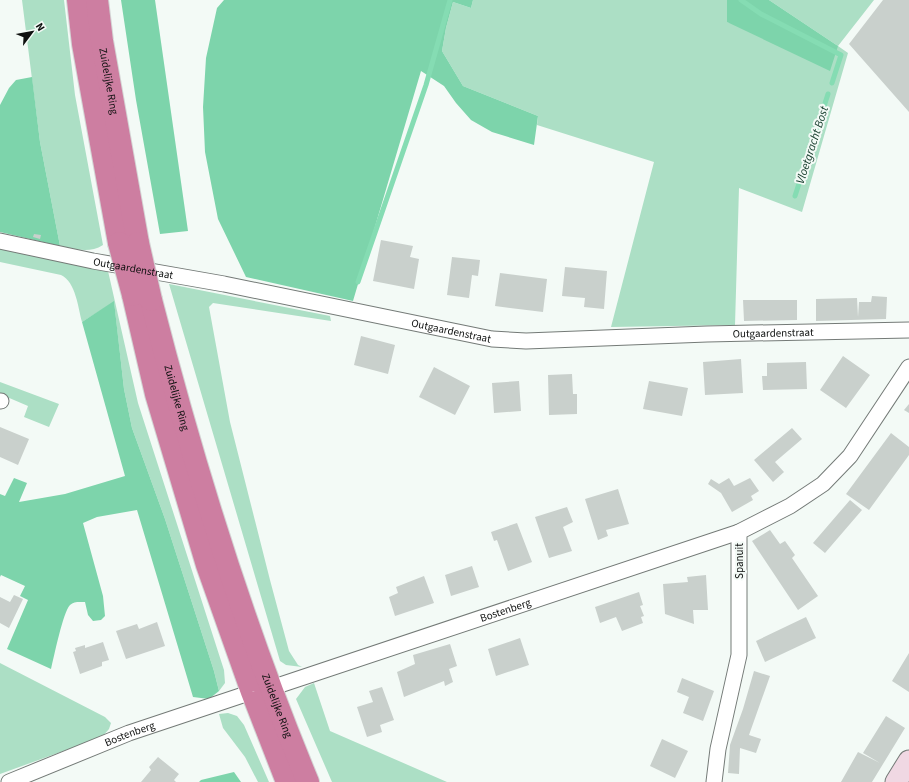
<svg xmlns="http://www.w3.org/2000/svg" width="909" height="782" font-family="'Source Sans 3',sans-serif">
<rect width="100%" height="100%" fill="#f3faf6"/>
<!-- green -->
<path fill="#acdfc5" d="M22,0h42l11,95 28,150c-14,9 -28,4 -43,1l-20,-104z
M473,0h254v22l111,24 -69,-46h105l-36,46 10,7 -46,159 -63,-24 -4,137 -124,2 43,-165 -117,-37 1,-9 -75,-30 -21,-35 4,-23 7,-26 18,6z
M0,246l108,25 30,132 86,267 1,13 -6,8 -5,-20 -49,-152 -33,-91 -8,-39 -10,-87 -32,20c-4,-14 -6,-40 -21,-47l-61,-13z
M169,284l161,32 1,5 -118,-18 -4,4 21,115 40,158 19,71 9,14 4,2 -16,-2 -6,-4z
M0,382l59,22 -10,23 -25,-10 4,-11 -28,-12z
M0,663l105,54 6,6 -2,6 -7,8 -102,37z
M314,683l16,48 117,51h-115l-36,-83 9,-12z
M228,713l9,3 7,9 25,57h-11l-13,-25 -22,-29 -4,-14z"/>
<!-- forest -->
<path fill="#7dd4ab" d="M121,0h34l33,231 -28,3 -24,-134z
M224,0h249l-2,8 -18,-6 -7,26 -4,23 21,35 75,30 -4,29 -42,-13 -21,-12 -15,-17 -12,-17 -23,-15 -68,230 -107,-24 -28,-58 -13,-67 -2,-45 3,-49 11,-50z
M727,0h42l69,46 -8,25 -103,-49z
M32,77l8,65 20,104 -60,-14v-127l9,-17 7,-8z
M114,301l10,88 8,39 33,91 49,152 5,20 -10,8 -16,-2 -56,-187 -40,7 -14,6 20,73 2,20 -4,4 -8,1 -5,-6 -3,-13c-5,0 -11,-1 -15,3 -7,7 -16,52 -19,64l-44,-20 21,-49 -8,-4 5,-10 -24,-11 -1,2v-83l5,2 9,-18 13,5 -8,19 46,-8 60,-18 -43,-154z
M234,772l7,10h-42l2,-2z"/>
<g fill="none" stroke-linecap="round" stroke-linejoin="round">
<!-- stream -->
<path stroke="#85dcb3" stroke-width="5" d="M741,0l20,14 80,41 -9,28
M795,196l33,-102
M358,282l68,-197 24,-85"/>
</g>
<!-- building -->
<path fill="#c9d0cc" d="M883,0h26v112l-60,-68z
M34,234l7,1 -1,4 -7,-2z
M381,240l32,6 -3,11 9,2 -5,30 -41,-8z
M452,257l28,3 -2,16 -6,-1 -3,23 -22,-3z
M565,267l42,4 -3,38 -20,-2 1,-9 -23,-2z
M500,273l47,6 -4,33 -48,-6z
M872,296l15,1 -1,22 -70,2v-22l41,-1 1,19 1,-15h12z
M743,300h54v20l-53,1z
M361,336l34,9 -7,29 -34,-9z
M843,356l27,19 -24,33 -26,-18z
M741,359l2,34 -38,2 -2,-33z
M806,362l1,27 -44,1 -1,-14h5v-13z
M434,367l36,19 -15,29 -36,-18z
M572,374l1,20h4v20l-28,1 -1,-40z
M519,381l2,30 -27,2 -2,-30z
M649,381l39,7 -6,28 -39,-7z
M909,404v9l-5,-3z
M0,427l29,12 -11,26 -18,-8z
M792,428l10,11 -27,23 9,10 -11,10 -19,-22z
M891,433l18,14v8l-40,55 -23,-16z
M729,478l5,8 16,-8 9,13 -8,5 2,4 -21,12 -11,-19 -13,-9 3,-5 8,5z
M618,489l11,35 -23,6 2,6 -10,4 -13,-41z
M850,500l12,10 -37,43 -12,-10z
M567,507l6,15 -10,5 9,24 -23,7 -14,-41z
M517,523l15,39 -24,9 -11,-31 -3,1 -3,-9z
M770,530l10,14 5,-3 10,14 -3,3 26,38 -20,14 -46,-69z
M472,566l7,21 -28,9 -6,-21z
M706,575l2,35h-15l1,14 -29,-10 -2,-30 25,-2 -1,-5z
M424,576l10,27 -39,13 -6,-19 9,-4 -2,-6z
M639,592l4,13 -3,1 4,10 -3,1 2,6 -21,8 -6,-14 -16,6 -5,-16z
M14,595l9,4 -14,29 -9,-5v-26l10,5z
M806,617l10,21 -51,24 -9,-21z
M157,622l8,24 -39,13 -10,-28 21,-7 2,5z
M520,638l9,27 -33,11 -8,-27z
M103,642l6,18 -7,2v4l-22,8 -7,-22 3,-1 -1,-3 10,-3v3z
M450,644l7,22 -8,3 4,13 -8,4 -1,-5 -40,16 -7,-25 18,-8 -2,-9z
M909,653v39l-17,-11z
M754,671l16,5 -21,59 12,4 -5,14 -16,-5 -1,26 -11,-1 2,-28 13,-36z
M682,678l32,13 -11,30 -20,-8 6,-16 -12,-5z
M382,687l12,33 -14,5 2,7 -15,5 -10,-30 16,-5 -4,-11z
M886,716l19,12 -33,54h-31l17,-30 22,11 -17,-10z
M662,739l26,12 -13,27 -25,-12z
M158,757l21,17 -5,6 2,2h-35l10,-12 -2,-3z"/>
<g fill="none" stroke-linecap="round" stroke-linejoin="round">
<!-- street casing -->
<g stroke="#747a77" stroke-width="17">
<g id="street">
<path id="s1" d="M0,241l93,20 131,23 268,55 34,2 181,-7 202,-4"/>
<path d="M0,401h1"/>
<path id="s2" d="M271,688l468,-156"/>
<path id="s3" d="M9,782l120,-49 123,-41"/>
<path d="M714,782l4,-33 21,-94v-123l51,-26 33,-22 27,-28 59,-89"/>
</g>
</g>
<!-- secondary casing -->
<g stroke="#747a77" stroke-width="23">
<path id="secondary" d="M896,782l13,-21"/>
</g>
<!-- highway casing -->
<g stroke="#d4d4d4" stroke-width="24">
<g id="highway">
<path d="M78,0l5,44 36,199"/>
<path id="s4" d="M97,0l5,41 36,202"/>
<path d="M133,295l23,99 51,171 45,127 35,90"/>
<path id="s5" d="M151,300c42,164 92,326 157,482"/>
</g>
</g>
<!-- street -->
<use href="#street" stroke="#fff" stroke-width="15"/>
<!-- secondary -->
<use href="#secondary" stroke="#f0d8e3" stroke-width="21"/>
<!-- highway -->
<use href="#highway" stroke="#cd7ea1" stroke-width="22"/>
<!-- highway-bridge casing -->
<g stroke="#d4d4d4" stroke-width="24" stroke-linecap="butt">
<path id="highway-bridge" d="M119,243l14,52
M138,243l13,57"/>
</g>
<!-- highway-bridge -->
<use href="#highway-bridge" stroke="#cd7ea1" stroke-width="22"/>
</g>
<g text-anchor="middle" stroke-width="4" stroke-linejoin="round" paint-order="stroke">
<!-- street labels -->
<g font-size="11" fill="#0e100f" stroke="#f3faf6">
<text dy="4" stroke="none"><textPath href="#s4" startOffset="82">Zuidelijke Ring</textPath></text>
<text dy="4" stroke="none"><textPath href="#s1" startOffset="136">Outgaardenstraat</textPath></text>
<text dy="4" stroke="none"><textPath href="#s1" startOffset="460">Outgaardenstraat</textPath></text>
<text dy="4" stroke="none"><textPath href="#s1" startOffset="783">Outgaardenstraat</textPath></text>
<text dy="4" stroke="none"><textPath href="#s5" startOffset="101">Zuidelijke Ring</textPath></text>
<text transform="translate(739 561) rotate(-90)" y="4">Spanuit</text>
<text dy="4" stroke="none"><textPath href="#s2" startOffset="247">Bostenberg</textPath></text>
<text dy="4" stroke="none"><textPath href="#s5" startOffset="425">Zuidelijke Ring</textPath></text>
<text dy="4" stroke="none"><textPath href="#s3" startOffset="130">Bostenberg</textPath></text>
</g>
<!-- water labels -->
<g font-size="12" font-style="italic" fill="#123928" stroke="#f3faf6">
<text transform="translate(812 145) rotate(-72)" y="4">Vloetgracht Bost</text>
</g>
</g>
<!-- north arrow -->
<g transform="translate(32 32) rotate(58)" stroke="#f3faf6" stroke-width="3" paint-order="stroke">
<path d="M0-3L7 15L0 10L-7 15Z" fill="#0e100f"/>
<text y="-6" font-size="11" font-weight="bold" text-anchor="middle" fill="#0e100f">N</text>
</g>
</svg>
